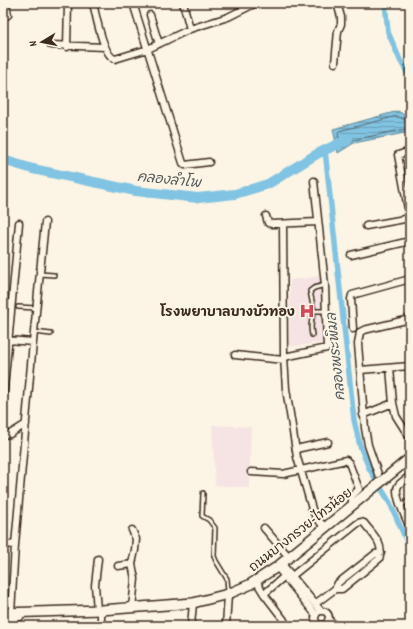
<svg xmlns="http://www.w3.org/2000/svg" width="413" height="629" font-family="Dekko,'Playpen Sans Thai',sans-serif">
<defs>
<pattern id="water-rules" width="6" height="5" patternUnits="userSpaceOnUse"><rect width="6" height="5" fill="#81c3e2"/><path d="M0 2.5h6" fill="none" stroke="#6b9fb7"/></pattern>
</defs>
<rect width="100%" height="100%" fill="#fcf5e5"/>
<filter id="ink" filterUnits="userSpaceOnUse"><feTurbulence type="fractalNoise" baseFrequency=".025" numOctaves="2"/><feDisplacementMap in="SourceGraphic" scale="8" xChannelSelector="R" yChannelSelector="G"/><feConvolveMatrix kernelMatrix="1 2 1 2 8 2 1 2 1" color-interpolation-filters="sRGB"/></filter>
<g filter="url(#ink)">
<!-- built -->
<path fill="#f6e3e3" d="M321,276l6,66 -38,5 1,-67z
M212,425l39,2 -2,61 -34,-3z"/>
<!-- water -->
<path fill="url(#water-rules)" stroke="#658694" d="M398,111l8,5h4v16l-56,11 -16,10 -5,-24z"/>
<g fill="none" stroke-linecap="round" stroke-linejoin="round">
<!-- shore -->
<path stroke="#57676c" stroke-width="1" d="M410,120h-5l-8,-4 -58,15 -1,2 2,11 2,2 11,-6 57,-12"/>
<!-- canal -->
<path stroke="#81c3e2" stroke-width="5.5" d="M385,3l3,29 12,28 10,17
M325,150l29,270 6,26 9,22 21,35 20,46"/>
<!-- river -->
<path stroke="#81c3e2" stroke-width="10" d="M3,160l30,9 103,22 62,7 37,-4 33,-10 49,-30 31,-15"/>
<!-- lane casing -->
<g stroke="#3b2a1e" stroke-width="6">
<path id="lane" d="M40,274l14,1
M325,285l-11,3 -4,3 4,20h12
M18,307l18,1
M34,332l17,2
M312,335c-2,-9 -1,-16 2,-24
M203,493l-1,23 7,4 6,8 -1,28 2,5 11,18 1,13
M401,506l9,-7
M3,599h8"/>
</g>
<!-- street casing -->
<g stroke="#3b2a1e" stroke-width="9">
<path id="street" d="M93,3c3,12 10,53 22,56l33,-10 42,-20 38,-12 28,-14
M133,3l50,160 2,2 24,-3
M183,3l7,26
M150,15l9,29
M3,18l5,-3 -2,-12
M51,45l54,2
M67,47l1,-44
M335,63l3,-32 3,-7v-7l-4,-14
M410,151l-12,4 12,65
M266,216l2,7 4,1 46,-2
M283,224l1,133 2,32 11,68 15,52 4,8 9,11
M366,226l44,-8
M351,255l59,-14
M353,329l-2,-30 1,-4 58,-16
M8,340l25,2
M235,355l49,5
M284,357l43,-9 -2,-63 -11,-104
M390,368l3,35 3,13 14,22
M360,370l50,-4
M3,400l16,-177
M363,415l30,-12
M3,435l7,-1 16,-10
M296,449l32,-7
M251,472l32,2 63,-14 3,3 10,26 -7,7v9
M378,474l-10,-29 -3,-17 -7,-84 2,-12 4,-2 46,-11
M410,476c-4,3 -10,6 -12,10 -5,8 9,34 12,42
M264,528l25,29
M132,530l4,9 -1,11 -3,14 3,15 -3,29
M3,544l12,1
M281,563l40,48
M118,566l14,-2
M277,567l39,48
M287,580l71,-57 3,-1 3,1c9,12 21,21 15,36l-37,30h-7
M256,581l8,13 20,26 1,6
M264,594l23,-20
M315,604l20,-15 3,-6 37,-29 6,-1
M97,610l-2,-25 3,-26
M315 618a7 7 0 1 1 14 0a7 7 0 1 1-14 0Z
M11,613l4,-68 18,-203 12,-120
M328,620l9,6
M101,626v-16
M191,626l2,-23
M226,626l2,-32"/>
</g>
<!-- secondary casing -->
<g stroke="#3b2a1e" stroke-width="12">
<path id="secondary" d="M3,613l98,-3 92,-7 35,-9 21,-9 28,-18 133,-109
M3,621l16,-5"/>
</g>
<!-- lane -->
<use href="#lane" stroke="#fcf5e5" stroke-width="3"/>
<!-- street -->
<use href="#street" stroke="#fcf5e5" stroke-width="6"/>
<!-- secondary -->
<use href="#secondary" stroke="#fcf5e5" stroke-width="9"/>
</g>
</g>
<!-- icons -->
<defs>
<g id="hospital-bare" transform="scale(1.2)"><path d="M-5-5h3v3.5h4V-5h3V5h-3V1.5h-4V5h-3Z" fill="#d1495b" stroke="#fcf5e5" stroke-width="2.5" paint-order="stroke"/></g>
</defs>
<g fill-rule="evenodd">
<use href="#hospital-bare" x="307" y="311"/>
</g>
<g text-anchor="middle" stroke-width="4" stroke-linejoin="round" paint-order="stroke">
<!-- poi labels -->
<g font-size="13" font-weight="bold" fill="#3b2a1e" stroke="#fcf5e5" text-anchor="end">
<text x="295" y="316">โรงพยาบาลบางบัวทอง</text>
</g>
<!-- street labels -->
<g font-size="13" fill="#3b2a1e" stroke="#fcf5e5">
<text transform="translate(300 529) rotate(-38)" y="5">ถนนบางกรวย-ไทรน้อย</text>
</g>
<!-- water labels -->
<g font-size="14" font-style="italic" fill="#505859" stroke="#fcf5e5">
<text transform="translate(169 179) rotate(6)" y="5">คลองลำโพ</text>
<text transform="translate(335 357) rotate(-96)" y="5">คลองพระพิมล</text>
</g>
</g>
<!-- margin -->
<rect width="413" height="629" fill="none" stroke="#fcf5e5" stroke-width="16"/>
<rect x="8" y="8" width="397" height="613" fill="none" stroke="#3b2a1e" stroke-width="1.5" filter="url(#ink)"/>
<!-- north arrow -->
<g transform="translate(42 42) rotate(260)" stroke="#fcf5e5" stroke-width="3" paint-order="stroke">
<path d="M0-3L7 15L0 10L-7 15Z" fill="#3b2a1e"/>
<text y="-6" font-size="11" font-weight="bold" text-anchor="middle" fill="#3b2a1e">N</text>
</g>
</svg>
